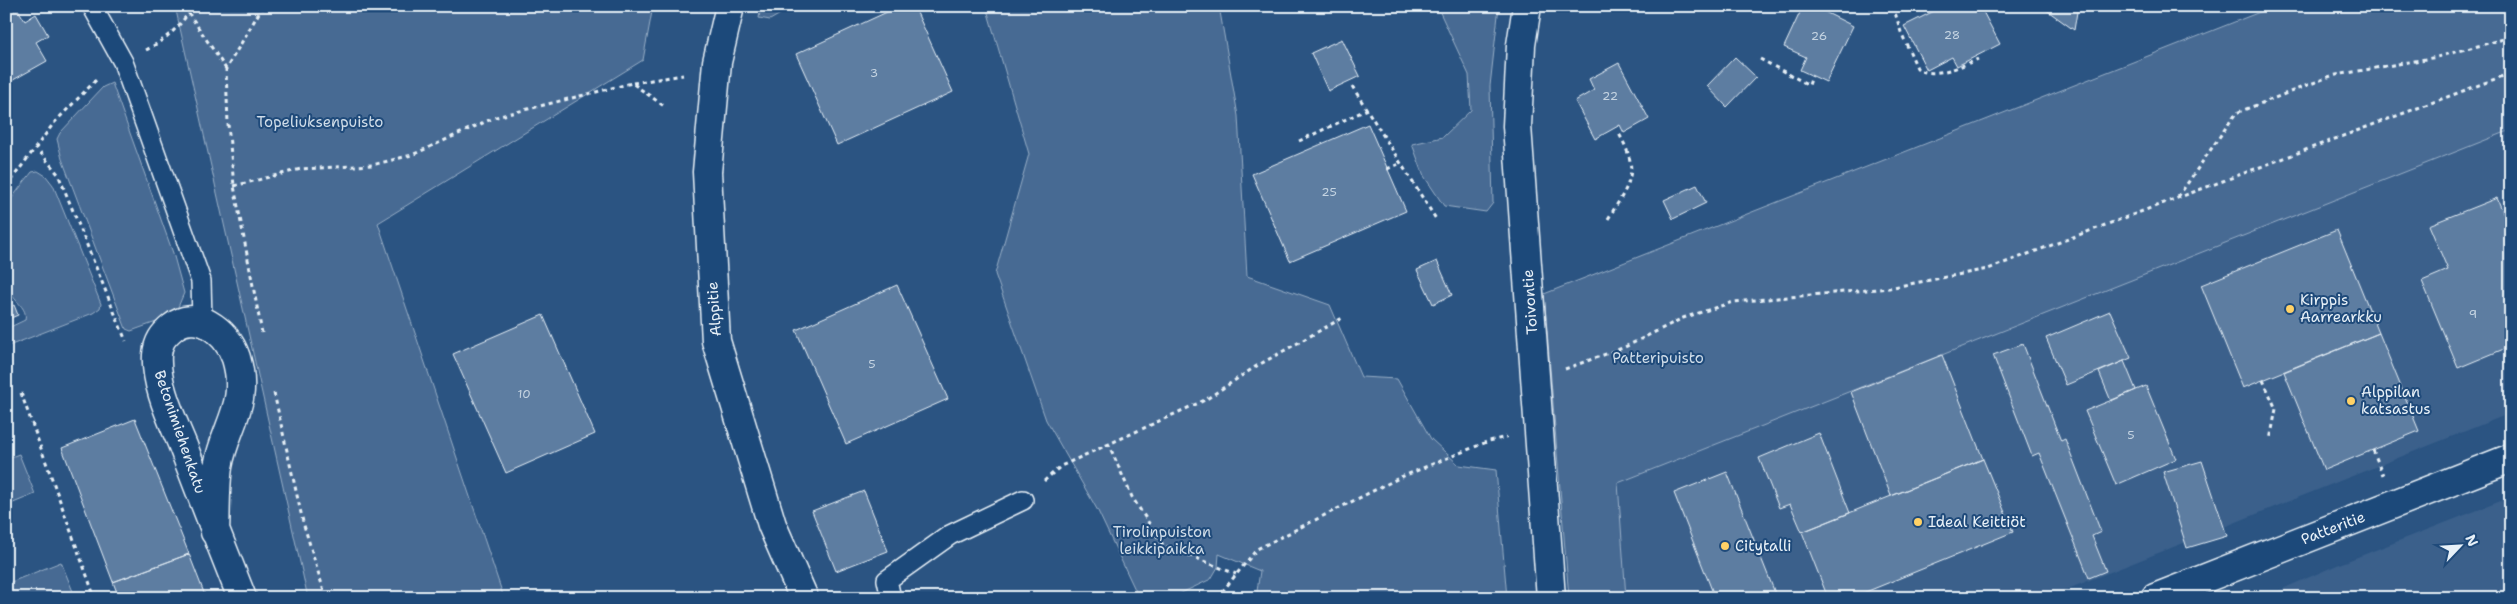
<svg xmlns="http://www.w3.org/2000/svg" width="2517" height="604" font-family="'Shantell Sans',sans-serif">
<rect width="100%" height="100%" fill="#2b5482"/>
<filter id="ink" filterUnits="userSpaceOnUse"><feTurbulence type="fractalNoise" baseFrequency=".02" numOctaves="2"/><feDisplacementMap in="SourceGraphic" scale="10" xChannelSelector="R" yChannelSelector="G"/><feConvolveMatrix kernelMatrix="1 2 1 2 8 2 1 2 1" color-interpolation-filters="sRGB"/></filter>
<g filter="url(#ink)">
<!-- built -->
<path fill="#3a608b" d="M2511,130v283l-466,185h-419l-8,-115z
M2511,497v101h-249l75,-33z"/>
<!-- green -->
<path fill="#476b93" stroke="#98aec6" d="M175,6h478l-10,54 -265,163 126,375h-196z
M761,6h33l-24,14 -11,-2z
M986,6h233l19,110 9,160 83,29 31,72 36,2 34,60 28,26 37,5 11,128h-251l4,-27 -41,-17 -1,13 -7,12 -40,19h-32l-41,-87 -52,-91 -51,-146 34,-120z
M1437,6h62l-9,80 3,117 -7,9 -42,-6 -20,-30 -12,-32 31,-7 28,-27 -2,-35z
M2275,6h236v124l-893,353 8,115h-57l-25,-304z
M112,83l61,170 11,40 -6,14 -19,14 -28,10 -5,-2 -64,-170 -5,-20 3,-6 43,-46z
M38,171l8,5 7,9 48,119 -1,4 -7,5 -87,34v-18l19,-9c3,-13 -11,-18 -15,-29 -5,-12 -7,-68 -4,-81 2,-9 20,-30 26,-38z
M19,454l16,40 -29,12v-47z
M61,562l13,32 -9,4h-59v-14z"/>
<!-- building -->
<path fill="#5d7da1" stroke="#e8f1f8" d="M6,6h10l9,15 11,-7 12,21 -12,7 11,19 -41,23z
M900,6h14l39,86 -116,53 -41,-91z
M1803,6h10l40,20 -27,56 -26,-12 6,-13 -22,-10z
M1944,6h12l1,3 5,-3h18l20,38 -43,22 -5,-9 -25,13 -23,-44z
M2046,6h32l-4,24 -29,-21z
M1342,39l18,37 -32,15 -17,-38z
M1735,57l21,20 -29,30 -20,-21z
M1619,63l30,56 -25,14 -4,-8 -25,14 -20,-38 19,-11 -5,-11z
M1368,124l38,87 -116,50 -38,-87z
M1697,185l9,18 -33,16 -9,-19z
M2497,198l14,33v115l-53,22 -36,-87 26,-11 -19,-45z
M2337,230l42,103 -136,55 -42,-103z
M1437,261l15,34 -19,9 -16,-34z
M897,285l51,114 -102,45 -50,-114z
M14,305l4,10 -12,5v-11z
M2110,311l21,47 -65,27 -20,-47z
M543,315l52,119 -89,39 -53,-119z
M2379,333l40,98 -95,39 -40,-98z
M2023,344l38,97 4,-2 36,93 -9,4 14,35 -17,7 -50,-125 -7,3 -39,-101z
M1942,355l41,104 -92,37 -40,-104z
M2124,361l12,29 -25,11 -12,-29z
M2146,386l30,73 -60,26 -31,-74z
M135,419l54,135 -76,28 -51,-134z
M1819,433l31,80 -48,19 -12,-28 -11,4 -20,-50z
M1983,459l30,73 -162,66h-23l-26,-66z
M2202,461l25,75 -40,12 -24,-76z
M1727,472l50,126h-62l-41,-105z
M864,491l24,60 -52,20 -24,-60z
M189,554l17,44h-87l-6,-16z"/>
<g fill="none" stroke-linecap="round" stroke-linejoin="round">
<!-- lane casing -->
<g stroke="#e8f1f8" stroke-width="22">
<path id="lane" d="M92,6l31,56 78,219 1,39
M891,598l-4,-18 63,-45 73,-35"/>
</g>
<!-- street casing -->
<g stroke="#e8f1f8" stroke-width="31">
<path id="street" d="M730,6l-13,56 -10,110 9,169 56,184 32,73
M1527,6l-6,39 -4,81 34,472
M215,532c1,-21 0,-44 3,-65 7,-42 32,-62 18,-109 -5,-15 -14,-26 -28,-34 -10,-6 -26,-5 -35,3 -10,8 -15,15 -16,28 -2,30 15,64 26,91 19,51 39,101 59,152
M2155,598l356,-140"/>
</g>
<!-- path -->
<path stroke="#e8f1f8" stroke-width="3" stroke-dasharray="4 4" stroke-linecap="butt" d="M184,6l42,63
M1893,6l8,26 16,36c13,12 46,-2 61,-9
M146,50c19,-10 37,-25 46,-44
M1760,59l49,26 3,-9
M633,83l50,-8
M1352,86l84,133
M1299,141l69,-32
M35,146l23,28 68,167
M1387,169l14,-6
M234,186l67,-17 71,-4 40,-10 84,-38 136,-34 32,23
M6,187l48,-64 44,-45
M2178,197l58,-84 95,-37 106,-19 74,-20
M1608,219c22,-36 33,-47 10,-87
M262,333l-28,-147 -6,-62 -2,-55 37,-63
M1565,369l60,-22 58,-29 50,-16 156,-14 99,-19 523,-196
M2263,380l13,29 -6,31
M21,393l74,205
M274,393l29,129 23,76
M1108,443l24,54 31,48 73,29
M2373,450l10,25
M1044,481l17,-15 144,-66 50,-33 89,-50
M1217,598l40,-49 144,-72 88,-36 18,-4"/>
<!-- lane -->
<use href="#lane" stroke="#1f4a7a" stroke-width="19"/>
<!-- street -->
<use href="#street" stroke="#1f4a7a" stroke-width="28"/>
</g>
</g>
<!-- markers -->
<g fill="#ffd166" stroke="#1f4a7a" stroke-width="2">
<circle cx="2290" cy="309" r="5"/>
<circle cx="2351" cy="401" r="5"/>
<circle cx="1918" cy="522" r="5"/>
<circle cx="1725" cy="546" r="5"/>
</g>
<g text-anchor="middle" stroke-width="4" stroke-linejoin="round" paint-order="stroke">
<!-- number labels -->
<g font-size="12" fill="#c5d4e2">
<text x="1952" y="39">28</text>
<text x="1819" y="40">26</text>
<text x="874" y="77">3</text>
<text x="1610" y="100">22</text>
<text x="1329" y="196">25</text>
<text x="2473" y="318">9</text>
<text x="872" y="368">5</text>
<text x="524" y="398">10</text>
<text x="2131" y="439">5</text>
</g>
<!-- park labels -->
<g font-size="15" fill="#d0dde9" stroke="#1f4a7a">
<text x="320" y="127">Topeliuksenpuisto</text>
<text x="1658" y="363">Patteripuisto</text>
<text x="1162" y="537">Tirolinpuiston<tspan x="1162" dy="17">leikkipaikka</tspan></text>
</g>
<!-- poi labels -->
<g font-size="15" fill="#e8f1f8" stroke="#1f4a7a" text-anchor="start">
<text x="2300" y="305">Kirppis<tspan x="2300" dy="17">Aarrearkku</tspan></text>
<text x="2361" y="397">Alppilan<tspan x="2361" dy="17">katsastus</tspan></text>
<text x="1928" y="527">Ideal Keittiöt</text>
<text x="1735" y="551">Citytalli</text>
</g>
<!-- street labels -->
<g font-size="15" fill="#e8f1f8" stroke="#1f4a7a">
<text transform="translate(1530 302) rotate(-94)" y="5">Toivontie</text>
<text transform="translate(714 309) rotate(-94)" y="5">Alppitie</text>
<text transform="translate(180 432) rotate(71)" y="5">Betonimiehenkatu</text>
<text transform="translate(2333 528) rotate(-21)" y="5">Patteritie</text>
</g>
</g>
<!-- margin -->
<rect width="2517" height="604" fill="none" stroke="#1f4a7a" stroke-width="25"/>
<rect x="12" y="12" width="2492" height="579" fill="none" stroke="#e8f1f8" stroke-width="2" filter="url(#ink)"/>
<!-- north arrow -->
<g transform="translate(2460 546) rotate(65)" stroke="#1f4a7a" stroke-width="4" paint-order="stroke">
<path d="M0-4L9 19L0 12L-9 19Z" fill="#e8f1f8"/>
<text y="-8" font-size="14" font-weight="bold" text-anchor="middle" fill="#e8f1f8">N</text>
</g>
</svg>
